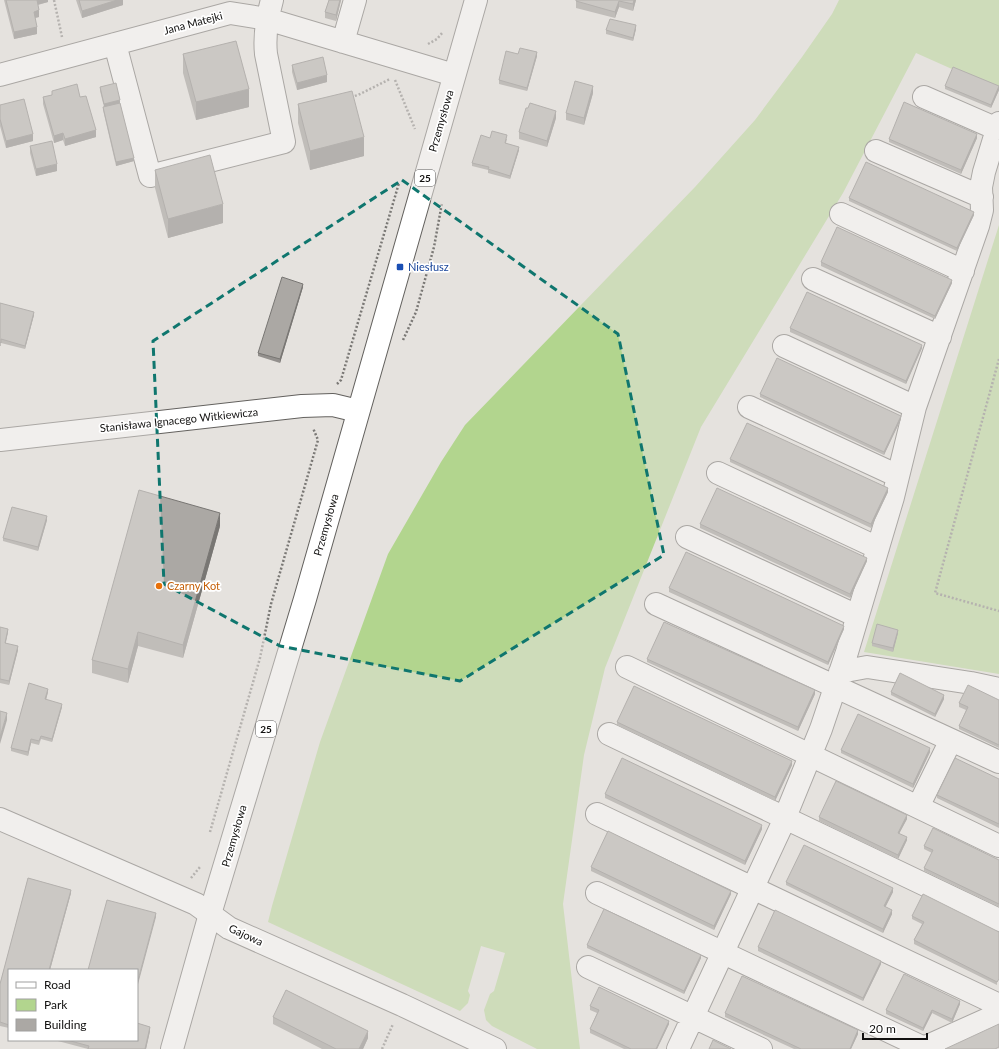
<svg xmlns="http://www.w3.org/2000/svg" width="999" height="1049" font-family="Lato,sans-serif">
<rect width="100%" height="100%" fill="#e5e2de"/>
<!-- green -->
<path fill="#b2d58e" d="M839,0h160v90l-83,-37 -73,140 -142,234 -96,241 -21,87 -21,149 17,145h-43l-45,-23 -6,-6 -2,-10 6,-16 4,-3 11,-38 -24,-7 -13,45 2,4 -2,8 -8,8 -192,-89 4,-16 48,-164 68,-188 53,-92 24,-37 230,-238 60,-67 47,-63 30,-43z
M999,225v449l-135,-22z"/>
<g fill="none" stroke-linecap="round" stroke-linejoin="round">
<!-- minor casing -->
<g stroke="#63615e" stroke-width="24">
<path id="minor" d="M343,42l12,-42
M115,44l35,132 134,-34 -18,-88c-2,-19 1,-36 6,-54
M0,75l230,-62 37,6 187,56
M924,97l73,32
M876,151l106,46
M841,214l122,57
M813,279l127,58
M784,346l131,61
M749,407l149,69
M0,440l302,-34 31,-1 25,6
M718,473l160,75
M687,537l170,79
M656,604l343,158
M627,667l372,179
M840,672l27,-5 104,16 28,6
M609,734l390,186
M918,807l33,-67
M597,814l402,191
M0,819l196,85 33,24 173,77 93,44
M597,893l327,155
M588,967l173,82
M678,1049l103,-222 40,-98 26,-77 46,-155 22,-90 63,-181 4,-16 -1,-23 3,-15 15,-49
M921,1049l78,-35"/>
</g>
<!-- major casing -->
<g stroke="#63615e" stroke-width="24">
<path id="major" d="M172,1049l38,-135 95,-315 171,-599"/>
</g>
<!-- path -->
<path stroke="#7a7875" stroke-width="2.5" stroke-dasharray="2 2" stroke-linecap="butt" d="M54,0l8,37
M428,44l9,-5 6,-7
M395,80l20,49
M351,97l7,-2 32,-16
M403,340l13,-28 18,-65 8,-44
M999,359l-64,234 64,18
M337,384l4,-4 58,-197
M210,832l50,-174 11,-54 47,-164 -5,-12
M191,878l9,-11
M382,1049l11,-25"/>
<!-- minor -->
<use href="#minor" stroke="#fff" stroke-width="22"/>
<!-- major -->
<use href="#major" stroke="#fff" stroke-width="22"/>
</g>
<!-- wall -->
<path fill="#93908d" d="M4,0h44v2l-10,3 1,12 -4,1 2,16 -23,5z
M76,0h47v5l-41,13z
M329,0h12l-5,21 -11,-3v-6z
M636,0l-3,11 -14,-4 -4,11 -39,-10v-7z
M636,29l-3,12 -27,-7v-4z
M183,54l66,53 -53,13 -13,-47z
M518,54l19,2 -10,35 -28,-7v-4z
M292,65l35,17 -30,8 -5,-18z
M945,86l54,4 -8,18 -46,-19z
M100,87l20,16 14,58 -18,5 -13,-56v-3h1l-4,-16z
M52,91l28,6 16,40 -31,9 -2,-6 -9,3 -11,-39v-7l9,-2z
M593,93l-9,32 -18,-5v-7z
M298,104l66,52 -54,14 -12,-47z
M0,105l33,36 -27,7 -6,-22z
M556,118l-9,29 -28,-8v-7z
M490,138l17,1 -1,4 13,7 -9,29 -22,-6v-3l-16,-4v-3z
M977,138l-16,36 -72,-32v-3z
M30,146l27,25 -21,5 -6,-23z
M155,170l68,53 -55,15 -13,-50z
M849,198l125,17 -17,36 -108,-50z
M821,262l131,21 -17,36 -114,-53z
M303,287l-23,76 -22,-7v-3z
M0,303l34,12 -9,34 -24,-6v3h-1z
M790,328l132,20 -16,36 -116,-52z
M760,394l141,25 -17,36 -124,-58z
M730,459l158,33 -17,36 -141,-66z
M47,520l-9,31 -35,-10v-3z
M700,524l167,37 -17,37 -150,-70z
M220,526l-37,132 -45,-12 -10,37 -36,-10v-13z
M669,588l175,41 -16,36 -159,-73z
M0,627l8,5 -3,11 13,7 -9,35 -9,-2z
M898,633l-5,19 -21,-6v-3z
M647,659l168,35 -17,37 -151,-69z
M48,692l-2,8 16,7 -10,35 -11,-3 -2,6 -8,-2 -3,13 -17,-5v-3z
M891,692l53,7 -9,18 -44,-22z
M999,700v48l-40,-19v-3l7,-16 -7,-3v-4z
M617,722l175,43 -17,36 -158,-76z
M841,750l89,2 -17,36 -72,-35z
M999,779v49l-62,-30v-3z
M605,794l157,35 -17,36 -140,-67z
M819,817l88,2 -8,14 8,7 -9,19 -79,-38z
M924,846l75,14v47l-75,-36v-3l8,-15 -8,-4z
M591,867l140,27 -17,36 -123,-59z
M28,878l43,12v3l-21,77h-41v58l-9,-2v-42z
M786,882l107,10 -8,15 7,7 -9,19 -97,-48z
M912,916l87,16 -2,53 -83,-41v-4l8,-16 -10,-5z
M587,945l114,13 -17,36 -97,-46z
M758,947l123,17 -18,37 -105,-50z
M960,1004l-8,19 -20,-10 -9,18 -37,-17v-4z
M590,1006l79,18 -12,25h-33l-34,-16v-4l7,-16 -7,-3z
M725,1013l133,21 -7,15h-57l-69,-32z
M273,1017l95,21 -5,11h-41l-49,-25z
M137,1023l13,4v4l-4,18h-58l-34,-9h83z"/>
<!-- shaded-wall -->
<path fill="#787673" d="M36,0h12v2l-12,3z
M117,0h6v5l-41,13v-7z
M340,0h1l-5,21v-6z
M634,0h2l-3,11v-7z
M619,1v6l-4,11v-6z
M39,10v7l-5,1v-6z
M636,25v4l-3,12v-3z
M37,27v7l-23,5v-7z
M537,52v4l-10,35v-3z
M327,75v7l-30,8v-7z
M593,86v7l-9,32v-7z
M999,86v4l-8,18v-3z
M249,89v18l-53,13v-18z
M120,100v4l-16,4v-4z
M556,111v7l-9,29v-6z
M96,130v7l-31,9v-7z
M63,133v7l-9,3v-7z
M33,134v7l-27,7v-7z
M977,134v4l-16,36v-4z
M364,137v19l-54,14v-19z
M519,147v3l-9,29v-3z
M134,158v3l-18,5v-4z
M57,164v7l-21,5v-7z
M223,204v19l-55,15v-19z
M974,212v3l-17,36v-3z
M952,280v3l-17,36v-3z
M303,284v3l-23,76v-4z
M34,312v3l-9,34v-3z
M922,345v3l-16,36v-3z
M901,416v3l-17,36v-3z
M888,488v4l-17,36v-4z
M220,513v13l-37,132v-13z
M47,516v4l-9,31v-4z
M867,558v3l-17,37v-4z
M844,626v3l-16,36v-3z
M8,629v3l-3,15v-4z
M898,630v3l-5,19v-4z
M138,632v14l-10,37v-14z
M18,646v4l-9,35v-4z
M48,689v3l-3,11v-4z
M815,690v4l-17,37v-4z
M944,695v4l-9,18v-3z
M62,704v3l-10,35v-3z
M7,713v7l-7,24v-7z
M31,739v4l-3,13v-4z
M930,748v4l-17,36v-4z
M792,761v4l-17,36v-4z
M907,815v4l-9,17v-3z
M762,825v4l-17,36v-4z
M907,837v3l-9,19v-4z
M893,888v4l-9,18v-4z
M71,890v3l-21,77h-1z
M731,891v3l-17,36v-4z
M892,910v4l-9,19v-4z
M156,913v4l-19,71v-4z
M701,955v3l-17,36v-3z
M881,961v3l-18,37v-3z
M960,1001v3l-8,19v-4z
M932,1010v3l-9,18v-3z
M669,1021v3l-12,25h-1z
M150,1027v4l-4,18h-1z
M858,1030v4l-7,15h-1z
M368,1031v7l-5,11h-4z"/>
<!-- building -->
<path fill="#aba8a4" stroke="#787673" d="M6,0h31l2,10 -5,2 3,15 -23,5z
M79,0h38l-35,11z
M329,0h11l-4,15 -11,-3z
M576,0h58l-1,4 -14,-3 -4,11 -39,-11z
M610,19l26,6 -3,13 -27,-8z
M236,41l13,48 -53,13 -13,-48z
M520,48l17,4 -10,36 -28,-8 7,-29 12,3z
M323,57l4,18 -30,8 -5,-18z
M953,67l46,19 -8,19 -46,-19z
M575,81l18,5 -9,32 -18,-5z
M116,83l4,17 -16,4 -4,-17z
M77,84l3,13 6,-1 10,34 -31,9 -2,-6 -9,3 -11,-39 9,-2v-4z
M352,91l12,46 -54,14 -12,-47z
M24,99l9,35 -27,7 -6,-22v-14z
M904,102l73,32 -16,36 -72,-31z
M120,103l14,55 -18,4 -13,-55z
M530,103l26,8 -9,30 -28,-9 7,-24h2z
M492,131l15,4 -2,8 14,4 -9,29 -22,-7 1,-2 -17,-4 9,-28 9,3z
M52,141l5,23 -21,5 -6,-23z
M210,155l13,49 -55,15 -13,-49z
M866,162l108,50 -17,36 -108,-50z
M837,227l115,53 -17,36 -114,-54z
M282,277l21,7 -23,75 -22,-6z
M807,292l115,53 -16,36 -116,-53z
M0,303l34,9 -9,34 -24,-7v4l-1,-1z
M777,358l124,58 -17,36 -124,-58z
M747,423l141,65 -17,36 -141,-65z
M717,488l150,70 -17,36 -150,-70z
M139,490l81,23 -37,132 -45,-13 -10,37 -36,-9z
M12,507l35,9 -9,31 -35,-9z
M686,552l158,74 -16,36 -159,-74z
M664,622l151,68 -17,37 -151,-68z
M877,624l21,6 -5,18 -21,-5z
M0,627l8,2 -3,14 13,3 -9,35 -9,-2z
M900,673l44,22 -9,19 -44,-22z
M29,683l19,6 -3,10 17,5 -10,35 -11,-3 -2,5 -8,-2 -3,13 -17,-4z
M968,685l31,15v45l-40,-19 9,-19 -9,-4z
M634,686l158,75 -17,36 -158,-75z
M0,711l7,2 -7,24z
M858,714l72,34 -17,36 -72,-34z
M622,758l140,67 -17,36 -140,-67z
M955,758l44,21v45l-62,-29z
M836,781l71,34 -9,18 9,4 -9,18 -79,-38z
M933,828l66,32v44l-75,-36 9,-18 -9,-4z
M608,831l123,60 -17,35 -123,-59z
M804,845l89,43 -9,18 8,4 -9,19 -97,-47z
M28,878l43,12 -22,80h-40v55l-9,-3v-38z
M923,894l76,38v47l-2,3 -83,-42 10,-18 -12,-6z
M107,900l49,13 -19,71v-14h-49z
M604,909l97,46 -17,36 -97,-46z
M775,910l106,51 -18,37 -105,-51z
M904,974l56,27 -8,18 -20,-9 -9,18 -37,-18z
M742,976l116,54 -8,19h-49l-76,-36z
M599,987l70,34 -13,28h-25l-41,-20 9,-19 -9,-4z
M286,990l82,41 -9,18h-23l-63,-32z
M137,1023l13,4 -5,22h-57l1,-3 -22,-6h70z
M999,1024v23l-4,2h-50z
M713,1040l18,9h-22z"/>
<!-- marked area -->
<path d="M0 0H999V1049H0ZM402,180l216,154 46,221 -204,126 -180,-35 -116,-62 -11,-243z" fill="#e5e2de" fill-opacity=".55" fill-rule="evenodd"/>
<path fill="none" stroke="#0f766e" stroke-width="3" stroke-dasharray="8 5" stroke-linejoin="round" d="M402,180l216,154 46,221 -204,126 -180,-35 -116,-62 -11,-243z"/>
<!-- markers -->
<rect fill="#1a4fb4" stroke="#fff" stroke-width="1.5" x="396" y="263" width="8" height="8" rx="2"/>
<circle fill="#e8710a" stroke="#fff" stroke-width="1.5" cx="159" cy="586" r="4"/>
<g text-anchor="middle" stroke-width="3.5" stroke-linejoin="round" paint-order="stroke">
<!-- shield labels -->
<g fill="#fff" stroke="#595858" stroke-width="1">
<rect x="415" y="170" width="20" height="16" rx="3"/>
<rect x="256" y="721" width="20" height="16" rx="3"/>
</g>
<g font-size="10" font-weight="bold" fill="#121110">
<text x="425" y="182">25</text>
<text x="266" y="733">25</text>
</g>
<!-- street labels -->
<g font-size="11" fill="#121110" stroke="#fff">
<text transform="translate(193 23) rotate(-15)" y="4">Jana Matejki</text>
<text transform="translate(441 121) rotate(-74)" y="4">Przemysłowa</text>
<text transform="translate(179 420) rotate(-6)" y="4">Stanisława Ignacego Witkiewicza</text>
<text transform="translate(326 525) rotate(-74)" y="4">Przemysłowa</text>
<text transform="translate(234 836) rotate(-74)" y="4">Przemysłowa</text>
<text transform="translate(246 935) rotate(25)" y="4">Gajowa</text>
</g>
<!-- transit labels -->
<g font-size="11" fill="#164399" stroke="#fff" text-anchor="start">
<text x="408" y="271">Niesłusz</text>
</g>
<!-- food labels -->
<g font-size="11" fill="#c56008" stroke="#fff" text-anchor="start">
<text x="167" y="590">Czarny Kot</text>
</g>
</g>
<!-- legend -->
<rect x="8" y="969" width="130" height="72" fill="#ffffff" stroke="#a0a09f"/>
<rect x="16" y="982" width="20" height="6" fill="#ffffff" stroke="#a0a09f"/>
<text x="44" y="989" font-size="12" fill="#121110">Road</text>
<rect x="16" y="999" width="20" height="12" fill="#b2d58e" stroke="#a0a09f"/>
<text x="44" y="1009" font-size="12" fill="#121110">Park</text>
<rect x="16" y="1019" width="20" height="12" fill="#aba8a4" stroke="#a0a09f"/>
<text x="44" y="1029" font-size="12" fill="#121110">Building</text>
<!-- scale -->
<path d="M863 1033v6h64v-6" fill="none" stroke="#121110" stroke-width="2"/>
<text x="869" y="1033" font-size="12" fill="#121110" stroke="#ffffff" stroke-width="3" paint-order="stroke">20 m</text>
</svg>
